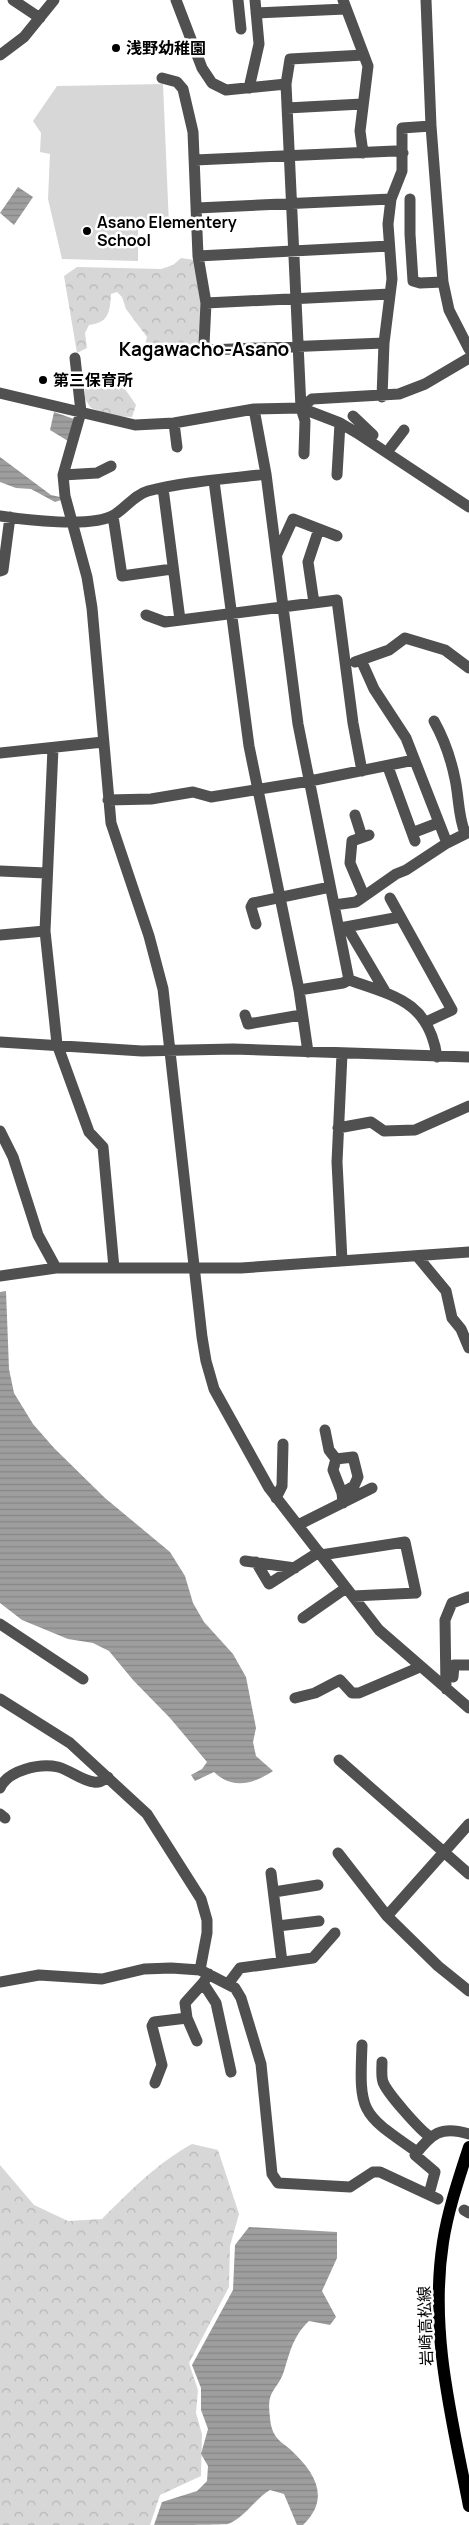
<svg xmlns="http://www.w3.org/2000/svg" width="469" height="2525" font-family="Manrope,'Noto Sans JP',sans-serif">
<defs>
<pattern id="forest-crowns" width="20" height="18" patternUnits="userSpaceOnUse" patternTransform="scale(1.25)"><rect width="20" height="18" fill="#d7d7d7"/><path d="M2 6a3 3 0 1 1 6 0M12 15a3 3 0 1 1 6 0" fill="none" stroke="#b7b7b7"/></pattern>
<pattern id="water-rules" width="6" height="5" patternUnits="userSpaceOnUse" patternTransform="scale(1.25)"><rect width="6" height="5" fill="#9e9e9e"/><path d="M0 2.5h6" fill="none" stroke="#868686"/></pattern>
</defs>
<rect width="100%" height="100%" fill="#fff"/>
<!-- forest -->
<path fill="url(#forest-crowns)" d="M181,258l14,2c5,30 15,70 -2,98h-17l-31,-13 2,-8 -21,-28 -4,-12 -5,-5 -6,2c-1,17 -2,29 -22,31l-4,8 2,15 -10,5 -13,-77 13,-9 84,2 12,-4z
M103,382l22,7 11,16 -4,12 -19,-1 -22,-8 -6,-9v-15z
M192,2144l26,6 21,64 -9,32 -1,41 -40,76 9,27 -2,23 6,21 -1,42 -41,19 -10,30h-150v-360l34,40 34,16 34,-2c28,-28 54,-55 90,-75z"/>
<!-- garden -->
<path fill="#d7d7d7" d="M163,84l6,141h-31v36l-76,-2 -14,-60 2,-45 -10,-2 1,-19 -8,-12 24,-35z"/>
<!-- water -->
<path fill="url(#water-rules)" d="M18,187l15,10 -19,28 -14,-12z
M54,412l20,7 -6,22 -18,-11z
M0,457l51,38 9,2 1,3 -6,2 -24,-13 -15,-1 -16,-6z
M6,1291l3,78 5,24 19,31 21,24 51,50 65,54 15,24 8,27 11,19 29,32 13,23 10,51 -3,14 3,14 17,15c-20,13 -40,19 -59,1l-19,9 -4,-6 11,-6 5,-7 -37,-44 -37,-38 -24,-29 -16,-8 -25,-4 -46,-19 -22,-17v-311z
M249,2227l88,5v26l-15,33 14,26 -6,8 -21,-4c-16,15 -19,31 -25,50 -7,21 -18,18 -14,46 0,5 2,14 5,18 3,6 12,11 17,16 23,22 39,47 11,74h-6l-13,-31 -14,-4c-15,9 -26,28 -42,34 -12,1 -58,1 -74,1l8,-23 35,-11 10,-10 1,-15 -7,-12 7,-25 -7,-19v-22l-9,-23 41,-75 2,-45z"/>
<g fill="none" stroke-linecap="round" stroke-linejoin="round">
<!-- minor -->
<path stroke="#505050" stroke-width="11" d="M13,0l27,18
M176,0l26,68 10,15 14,7 60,-6
M238,0l3,29
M343,0l25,66 -8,65 3,22
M426,0l5,126 12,156 6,28 20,39
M256,13l89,-4
M0,55l24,-18 30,-37
M162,78l15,4 6,7 10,43 5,124 8,47 -2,42 5,5 175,-7
M249,88l10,-44 -4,-44
M287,108l75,-4
M195,160l200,-9 8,2
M410,199v35l3,47 7,2 23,-1
M197,208l194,-9
M198,256l191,-10
M206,303l184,-9
M75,358l6,54 -18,63 2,21 22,81 5,31 19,215 38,113 14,53 39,348 4,24 8,28 55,99 110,142 90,78
M0,393l135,32 39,-2 80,-14 47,-1 39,15 17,10 112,74
M382,397l2,-54 8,-64 -4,-55 3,-25 11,-28v-43l29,-2
M301,408l11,-9 87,-5 26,-10 44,-26
M254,409l12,65 32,250 51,256c46,16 80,22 88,77
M353,416l20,19
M174,423l3,24
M391,447l13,-17
M304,454l1,-33 -4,-13 -15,-324 4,-25 74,-4
M63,475l34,-2 14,-7
M337,475l3,-52
M214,481l35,265 50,244 9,62
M163,488l17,132
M0,516c25,4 92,12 114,-1 12,-7 20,-20 34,-24 38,-10 80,-12 118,-17
M113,516l9,60 50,-7
M277,554l16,-35 44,17
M0,571l3,-1 7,-53
M314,603l-6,-41 11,-33
M146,615l19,7 172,-22 16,123 9,48
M361,660l13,29 32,49 41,105
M355,662l34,-12 16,-12 40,12 24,18
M434,721c10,18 17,38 21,58 4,18 3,37 10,54
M53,748l-8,183 12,113 32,88 14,15 11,121
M0,753l103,-11
M388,767l27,74
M108,800l43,-1 42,-7 18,5 99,-16 104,-21
M355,815l7,22
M412,833l26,-10
M0,871l46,2
M364,896l-14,-33 2,-22 17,-6
M390,898l62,112 -26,12
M334,905l22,-3 40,-28 10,-4 41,-27 22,-11
M256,924l-5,-17 2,-4 77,-16
M347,927l39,66
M340,928l60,-11
M0,935l45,-4
M299,990l44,-7 6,-3
M245,1015l3,9 53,-9
M0,1042l142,9 91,-2 236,8
M342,1054l-5,108 5,99
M338,1128l33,-6 13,9 31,-1 54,-24
M0,1131l13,26 25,78 18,33
M417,1256l29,35 6,27 9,11 8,19
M0,1276l56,-8h185l228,-16
M325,1430l4,20 7,9 -3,11 9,23 1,10
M336,1459l17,-2 5,20 -4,9 -12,7
M276,1498l6,-12 1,-42
M298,1525l74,-37
M321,1555l84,-13 11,51 -63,3
M245,1561l50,7
M256,1562l13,22 50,-32
M303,1618l43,-30
M0,1624l83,55
M453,1677l1,-12h15
M446,1689l-1,-69 7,-17 16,-6
M295,1698l20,-5 25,-13 12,13h7l61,-26
M0,1699l70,44 77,71 54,85 6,21v13l-7,37
M339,1760l130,114
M0,1788c8,-18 40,-25 58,-21 12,3 24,14 36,15 6,1 9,-2 14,-5
M0,1814l5,4
M338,1853l49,63 51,50 31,25
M271,1873l11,89
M274,1892l44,-7
M387,1916l82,-92
M278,1926l41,-5
M209,1974l-6,9 13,20 15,69
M0,1982l39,-7 63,4 42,-10 27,-1 29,2 35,18 6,10 20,66 11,110 6,9 72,4 23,-15h7l58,27
M228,1984l12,-16 73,-10 22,-25
M197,2041l-10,-23 -2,-15 18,-20
M362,2045c-3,69 -1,68 55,107
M382,2062c0,7 -1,14 1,20 4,11 36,47 46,54
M155,2083l7,-18 -10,-39 2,-4 33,-4
M429,2194l6,-22 -20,-17c16,-21 26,-30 54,-21
M464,2210l5,3"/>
<!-- major -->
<path stroke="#000" stroke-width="12" d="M469,2147c-10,31 -21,63 -26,95 -14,90 9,177 26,264"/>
</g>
<!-- markers -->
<g fill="#000" stroke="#fff" stroke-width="2">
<circle cx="116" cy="48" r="5"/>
<circle cx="87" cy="231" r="5"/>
<circle cx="43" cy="380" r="5"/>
</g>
<g text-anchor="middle" stroke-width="5" stroke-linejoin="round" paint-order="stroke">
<!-- poi labels -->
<g font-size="16" font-weight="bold" fill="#000" stroke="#fff" text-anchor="start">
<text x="126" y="54">浅野幼稚園</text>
<text x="97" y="228">Asano Elementery<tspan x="97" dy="18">School</tspan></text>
<text x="53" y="386">第三保育所</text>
</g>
<!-- street labels -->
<g font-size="16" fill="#000" stroke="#fff">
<text transform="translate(425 2326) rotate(-92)" y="6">岩崎高松線</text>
</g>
<!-- quarter labels -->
<g font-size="19" font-weight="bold" fill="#000" stroke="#fff">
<text x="204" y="356">Kagawacho-Asano</text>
</g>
</g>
</svg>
